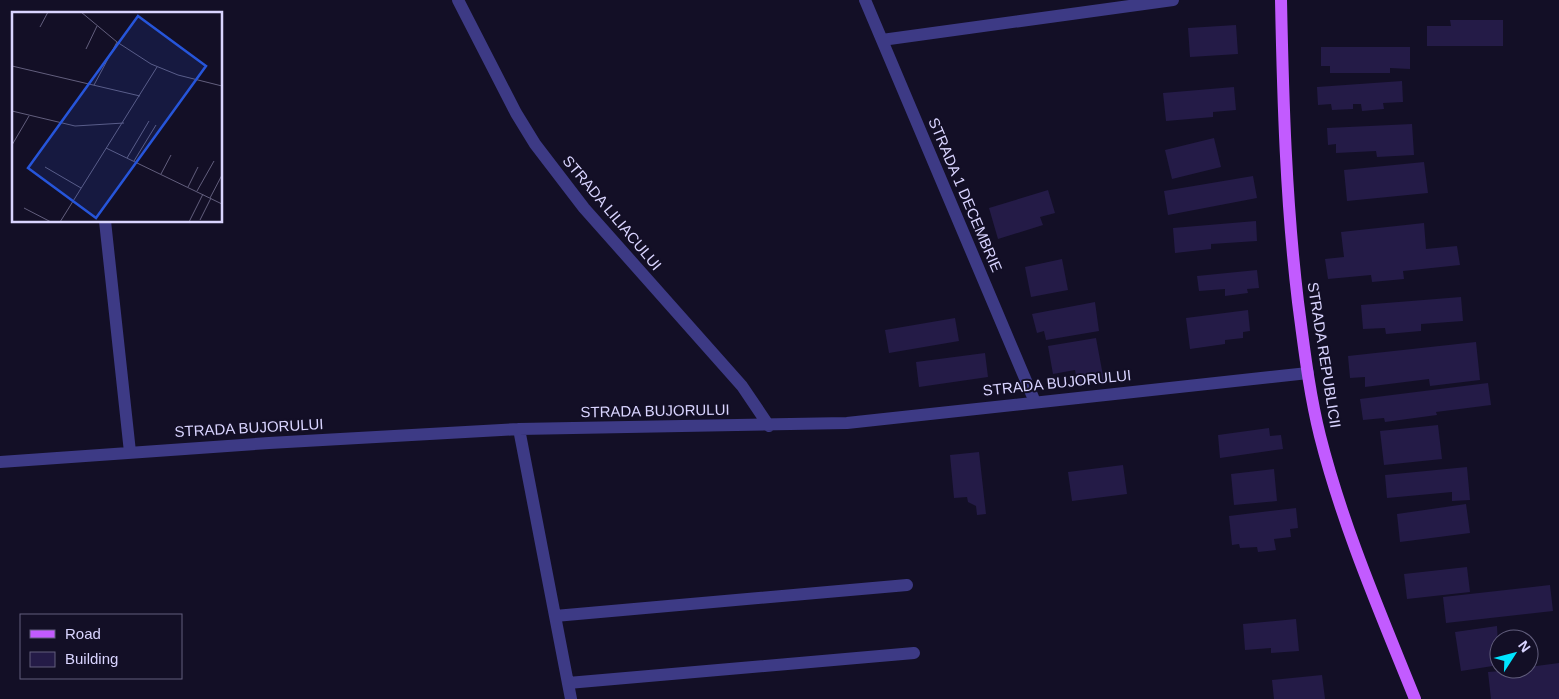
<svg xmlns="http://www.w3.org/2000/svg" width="1559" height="699" font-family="Helvetica,sans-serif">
<rect width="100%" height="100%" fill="#130f26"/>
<!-- building -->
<path fill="#241b47" d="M1450,20h53v26h-76v-20h24z
M1236,25l2,29 -48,3 -2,-29z
M1321,47h89v22l-20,-1v5h-60v-7h-9z
M1402,81l1,21 -20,1 1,6 -22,2 -1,-7h-8v5l-21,1 -1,-6 -13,1 -1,-18z
M1234,87l2,23 -23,2v5l-47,4 -3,-28z
M1412,124l2,31 -37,2 -1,-6 -40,2v-9l-8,1 -1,-17z
M1214,138l7,29 -49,12 -7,-29z
M1424,162l4,31 -81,8 -3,-31z
M1253,176l4,22 -89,17 -4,-24z
M1048,190l7,23 -15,4 3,8 -45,14 -9,-31z
M1256,221l1,20 -46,3v5l-36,4 -2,-25z
M1424,223l2,26 31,-3 3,19 -57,6 1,8 -32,3 -1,-7 -43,4 -3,-20 19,-2 -3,-25z
M1062,259l6,31 -37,7 -6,-30z
M1257,270l2,18 -12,1 1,4 -23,3v-7l-26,2 -2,-15z
M1461,297l2,24 -42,3v7l-35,3 -1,-6 -22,1 -2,-24z
M1095,302l4,29 -53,9 -2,-9 -7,2 -5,-19z
M1248,310l2,21 -7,1v6l-18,2v4l-35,5 -4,-31z
M955,318l4,23 -70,12 -4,-23z
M1096,338l8,43 -26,5 -3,-16 -22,4 -5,-28z
M1476,342l4,38 -50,6 -1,-7 -64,8v-10l-15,1 -2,-22z
M985,353l3,24 -69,10 -3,-25z
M1488,383l3,22 -55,7 1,3 -52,7 -1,-4 -21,2 -3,-21z
M1438,425l4,34 -58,6 -4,-34z
M1269,428l1,8 11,-1 2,14 -63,9 -2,-23z
M979,452l7,62 -9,1 -1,-9 -8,-4 -1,-5 -13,1 -4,-43z
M1123,465l4,29 -55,7 -4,-29z
M1467,467l3,33 -18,1v-9l-65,6 -2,-23z
M1274,469l3,32 -43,4 -3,-31z
M1466,504l4,29 -70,9 -3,-28z
M1296,508l2,20 -8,1 1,8 -17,2 2,11 -18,2 -1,-5 -17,1 -1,-4 -7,1 -3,-29z
M1467,567l3,25 -63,7 -3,-25z
M1550,585l3,26 -107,12 -3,-26z
M1296,619l3,32 -28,2v-5l-26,2 -2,-26z
M1497,626l2,39 -38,6 -6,-39z
M1559,663v36h-68l-3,-27 41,-3v-2z
M1322,675l3,24h-51l-2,-19z"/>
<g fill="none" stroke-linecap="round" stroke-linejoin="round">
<!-- minor -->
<path stroke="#3d3a85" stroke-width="12" d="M458,0l58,113 19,31 49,64 158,178 27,40
M865,0l170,402
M882,40l291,-40
M105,221l25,231
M519,429l52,270
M0,462l269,-19 250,-14 328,-6 461,-50
M555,616l352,-31
M568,683l346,-30"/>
<!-- major -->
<path stroke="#c25bff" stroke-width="12" d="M1281,0c2,101 5,202 17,302 6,45 11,90 22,134 23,91 60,176 95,263"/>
</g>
<g text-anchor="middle" stroke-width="4" stroke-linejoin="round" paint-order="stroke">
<!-- street labels -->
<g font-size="15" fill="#d9d4ff" stroke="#130f26">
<text transform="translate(965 195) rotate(67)" y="5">STRADA 1 DECEMBRIE</text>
<text transform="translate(612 213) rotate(50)" y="5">STRADA LILIACULUI</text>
<text transform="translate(1324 355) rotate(81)" y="5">STRADA REPUBLICII</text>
<text transform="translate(1057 383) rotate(-6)" y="5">STRADA BUJORULUI</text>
<text transform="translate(655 411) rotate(-1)" y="5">STRADA BUJORULUI</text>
<text transform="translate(249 428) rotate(-3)" y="5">STRADA BUJORULUI</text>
</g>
</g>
<!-- overview -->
<g transform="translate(12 12)">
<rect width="210" height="210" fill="#130f26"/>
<path fill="none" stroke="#625e7d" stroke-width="1" d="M69,0l36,30 34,22 27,11 44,11M28,15l8,-15M74,37l11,-23M0,54l128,30M82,73l23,-43M0,99l63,15 49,-3M0,133l17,-29M94,136l116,56M115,146l22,-37M122,149l22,-36M33,155l36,21M149,162l10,-19M176,175l10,-20M185,179l17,-30M198,186l12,-23M12,196l27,14M188,208l11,-22M48,210l97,-155M177,210l14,-28"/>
<path fill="#2655da" fill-opacity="0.15" stroke="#2655da" stroke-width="2.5" d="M126,4l68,50 -110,152 -68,-50z"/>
<rect width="210" height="210" fill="none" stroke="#d9d4ff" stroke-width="2.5"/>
</g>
<!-- legend -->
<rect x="20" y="614" width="162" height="65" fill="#130f26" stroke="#625e7d"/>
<rect x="30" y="630" width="25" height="8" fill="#c25bff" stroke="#625e7d"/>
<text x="65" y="639" font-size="15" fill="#d9d4ff">Road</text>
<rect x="30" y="652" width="25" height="15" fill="#241b47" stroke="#625e7d"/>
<text x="65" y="664" font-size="15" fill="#d9d4ff">Building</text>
<!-- north arrow -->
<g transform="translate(1514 654) rotate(54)"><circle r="24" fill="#130f26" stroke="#625e7d"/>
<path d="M0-4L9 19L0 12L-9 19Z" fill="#00e5ff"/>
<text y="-8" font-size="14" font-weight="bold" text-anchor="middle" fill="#d9d4ff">N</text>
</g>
</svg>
